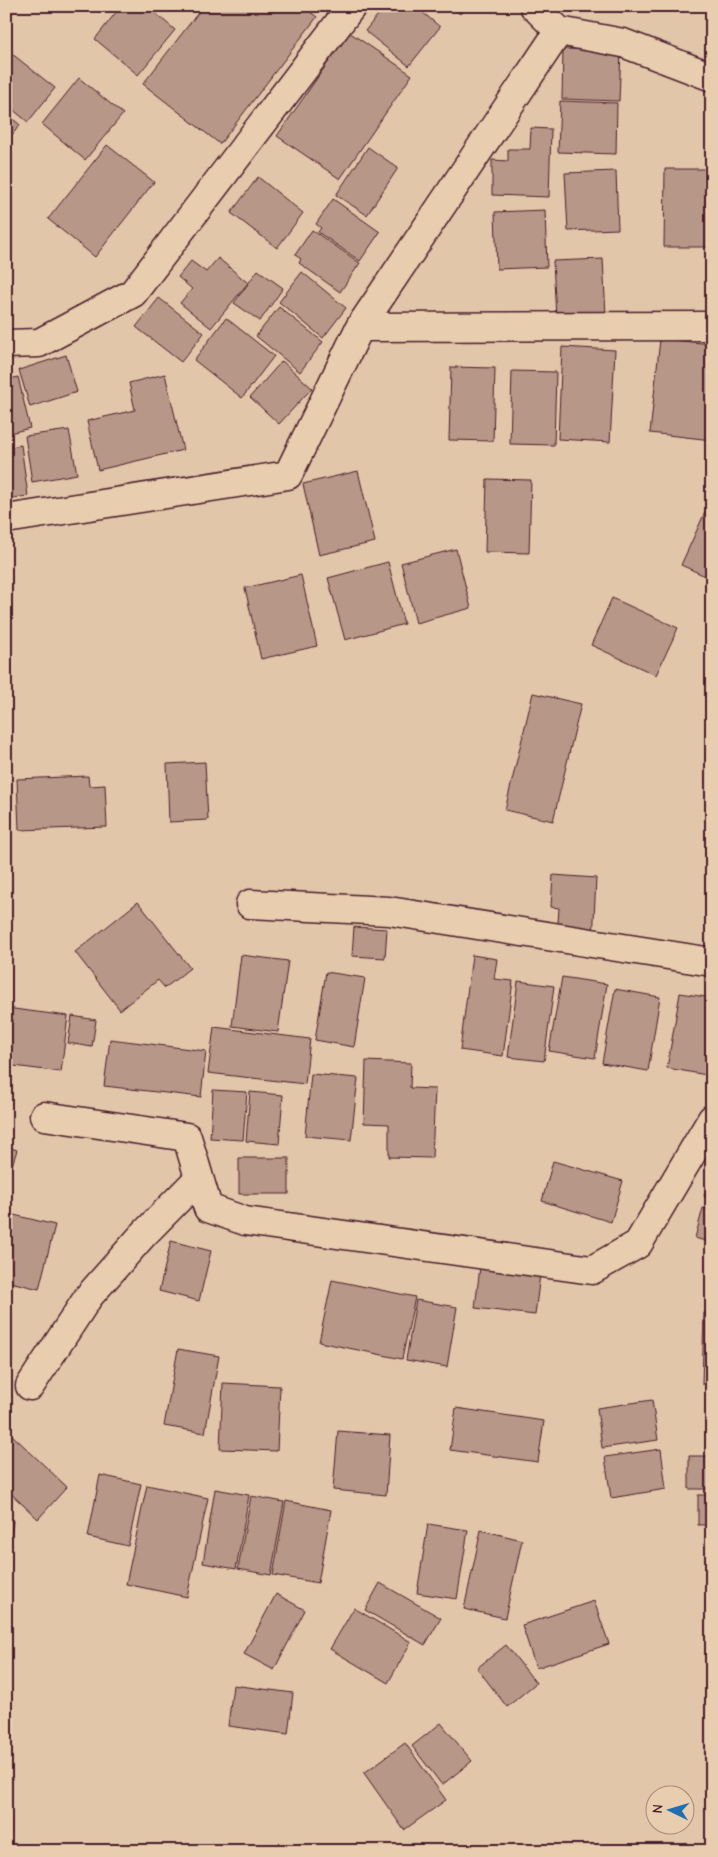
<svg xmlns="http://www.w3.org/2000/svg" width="718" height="1857" font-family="'Comic Neue',sans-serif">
<rect width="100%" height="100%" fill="#e2c6aa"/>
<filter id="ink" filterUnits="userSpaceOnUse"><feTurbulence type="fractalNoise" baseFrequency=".02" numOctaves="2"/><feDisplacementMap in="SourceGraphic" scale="10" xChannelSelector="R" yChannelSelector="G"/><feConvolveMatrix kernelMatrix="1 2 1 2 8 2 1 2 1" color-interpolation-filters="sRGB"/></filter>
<g filter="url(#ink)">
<!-- building -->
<path fill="#b79787" stroke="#4a1f2b" d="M121,6h26l28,24 -37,45 -43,-36z
M198,6h104l15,11 -97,127 -77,-60 58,-75z
M385,6h30l25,21 -31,39 -44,-35z
M450,6h16l-6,8z
M349,32l63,43 -72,104 -63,-43z
M6,49l49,39 -27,34 -22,-18z
M563,49l58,1 -2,51 -57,-2z
M79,78l44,36 -38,46 -43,-36z
M560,101l57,2 -1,51 -58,-2z
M6,113l14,12 -14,17z
M531,128l20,1 -2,68 -57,-2v-35l16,1v-12h22z
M107,145l47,37 -59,75 -47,-38z
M368,147l30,21 -31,47 -31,-20z
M665,169h47v78h-48z
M616,171l2,58 -50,2 -3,-58z
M258,177l45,36 -26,35 -46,-35z
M333,199l47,33 -20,29 -42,-29 3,-4 -5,-4z
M545,210l2,57 -50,2 -2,-57z
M312,230l48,33 -20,29 -41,-29 2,-4 -6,-4z
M218,258l30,25 -37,45 -31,-25 12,-14 -14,-12 13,-16 15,11z
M603,259l3,57 -50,2 -3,-57z
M258,270l25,18 -23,33 -26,-18z
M302,272l44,36 -23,30 -44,-36z
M159,298l45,35 -23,29 -45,-35z
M279,307l44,35 -23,30 -44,-36z
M226,318l48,38 -32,42 -48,-38z
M660,339l52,5v96l-62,-7z
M562,347l53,3 -5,92 -52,-3z
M66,355l11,37 -47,15 -11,-37z
M282,361l30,27 -33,36 -29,-27z
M451,367l44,1 -2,73 -44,-1z
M512,371l44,1 -2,73 -44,-1z
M165,374l18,76 -85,20 -11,-49 48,-11 -6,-27z
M18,377l12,51 -24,6v-54z
M69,430l8,44 -45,8 -7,-46z
M21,445l7,51 -22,3v-51z
M358,471l17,71 -56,13 -16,-71z
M487,479l44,1 -2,73 -44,-1z
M711,499h1v80l-31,-14z
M456,549l15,59 -55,15 -15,-60z
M388,562l16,62 -59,16 -17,-62z
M301,575l16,71 -56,13 -16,-71z
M612,598l66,30 -22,47 -65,-30z
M533,693l48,11 -28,117 -48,-11z
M205,762l3,58 -39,2 -2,-58z
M88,776l1,10 16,-1 2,42 -88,3 -2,-51z
M553,875l43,3 -3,62 -36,-2 2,-30 -8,-1z
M138,902l52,66 -25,20 -7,-8 -38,30 -45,-58z
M354,927l33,2 -2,29 -33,-2z
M241,955l47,6 -10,71 -46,-6z
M472,955l25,4 -3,20 19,2 -10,75 -43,-6z
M326,972l39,6 -11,69 -39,-7z
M562,977l45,7 -12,74 -46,-7z
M518,981l36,5 -10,75 -36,-4z
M615,989l45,8 -12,74 -46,-8z
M680,993l32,5v78l-45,-8z
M6,1008l62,8 -7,56 -55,-7z
M72,1016l24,4 -4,27 -24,-4z
M214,1027l96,12 -5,45 -97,-11z
M110,1039l96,12 -5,46 -97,-11z
M366,1061l45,2 -1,25 25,1 -3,69 -43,-1v-33l-25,-1z
M311,1074l47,4 -7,62 -46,-4z
M213,1090l34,2 -4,48 -33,-2z
M250,1092l33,3 -4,49 -33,-3z
M6,1146l11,4 -11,34z
M239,1158h50v36h-50z
M553,1161l70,20 -12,41 -69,-21z
M712,1174v24l-8,-2z
M703,1208l9,2v33l-17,-5z
M6,1213l49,12 -16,64 -33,-8z
M171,1241l40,10 -12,50 -40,-10z
M480,1267l60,7 -5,41 -60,-7z
M332,1280l83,17 -13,62 -83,-17z
M416,1300l41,7 -10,60 -41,-7z
M704,1313h8v72l-10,-1z
M178,1349l41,7 -14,77 -41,-7z
M223,1383l57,3 -3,65 -57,-2z
M652,1400l6,40 -56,8 -5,-40z
M456,1408l88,13 -6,41 -88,-12z
M338,1431l52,4 -4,60 -53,-5z
M10,1433l57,54 -29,32 -32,-30v-52z
M661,1449l5,40 -55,9 -6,-41z
M689,1456h23v33h-23z
M100,1475l41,9 -13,62 -40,-9z
M147,1485l61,13 -21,99 -61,-13z
M215,1489l34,6 -13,74 -33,-6z
M698,1495h14v30h-14z
M251,1496l33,6 -13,73 -33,-6z
M286,1501l45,9 -13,73 -45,-8z
M6,1520l7,1 -7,44z
M428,1524l40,6 -11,69 -40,-6z
M481,1530l41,10 -17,78 -41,-9z
M380,1583l61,35 -16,27 -60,-35z
M276,1594l29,16 -31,60 -30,-16z
M594,1601l15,43 -73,24 -14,-43z
M354,1608l57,34 -23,41 -58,-34z
M506,1645l30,38 -29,24 -30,-39z
M233,1685l60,8 -5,41 -60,-8z
M441,1723l31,38 -30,24 -30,-39z
M405,1743l41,57 -42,30 -40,-57z"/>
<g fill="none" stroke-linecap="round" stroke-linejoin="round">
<!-- minor casing -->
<g stroke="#4a1f2b" stroke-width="31">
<path id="minor" d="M534,6l25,25 64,12 89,34
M559,31l-199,296 352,-1
M6,344l33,-1 94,-50 219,-287
M6,519l282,-44 72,-148
M250,904l139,7 323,51
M44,1116l143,21 21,71 37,13 347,49 46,-26 74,-125
M30,1386l59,-90 53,-60 57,-58"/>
</g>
<!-- minor -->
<use href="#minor" stroke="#e8cdaf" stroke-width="28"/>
</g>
</g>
<!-- margin -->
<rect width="718" height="1857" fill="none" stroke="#e8cdaf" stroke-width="25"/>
<rect x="12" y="12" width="693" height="1832" fill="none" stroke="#4a1f2b" stroke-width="2" filter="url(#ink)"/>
<!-- north arrow -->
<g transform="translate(670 1810) rotate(275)"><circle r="24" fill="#e8cdaf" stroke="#a9877a"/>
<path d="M0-4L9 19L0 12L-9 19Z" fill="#1f6fb2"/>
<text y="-8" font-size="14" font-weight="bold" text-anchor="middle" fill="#4a1f2b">N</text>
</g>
</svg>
